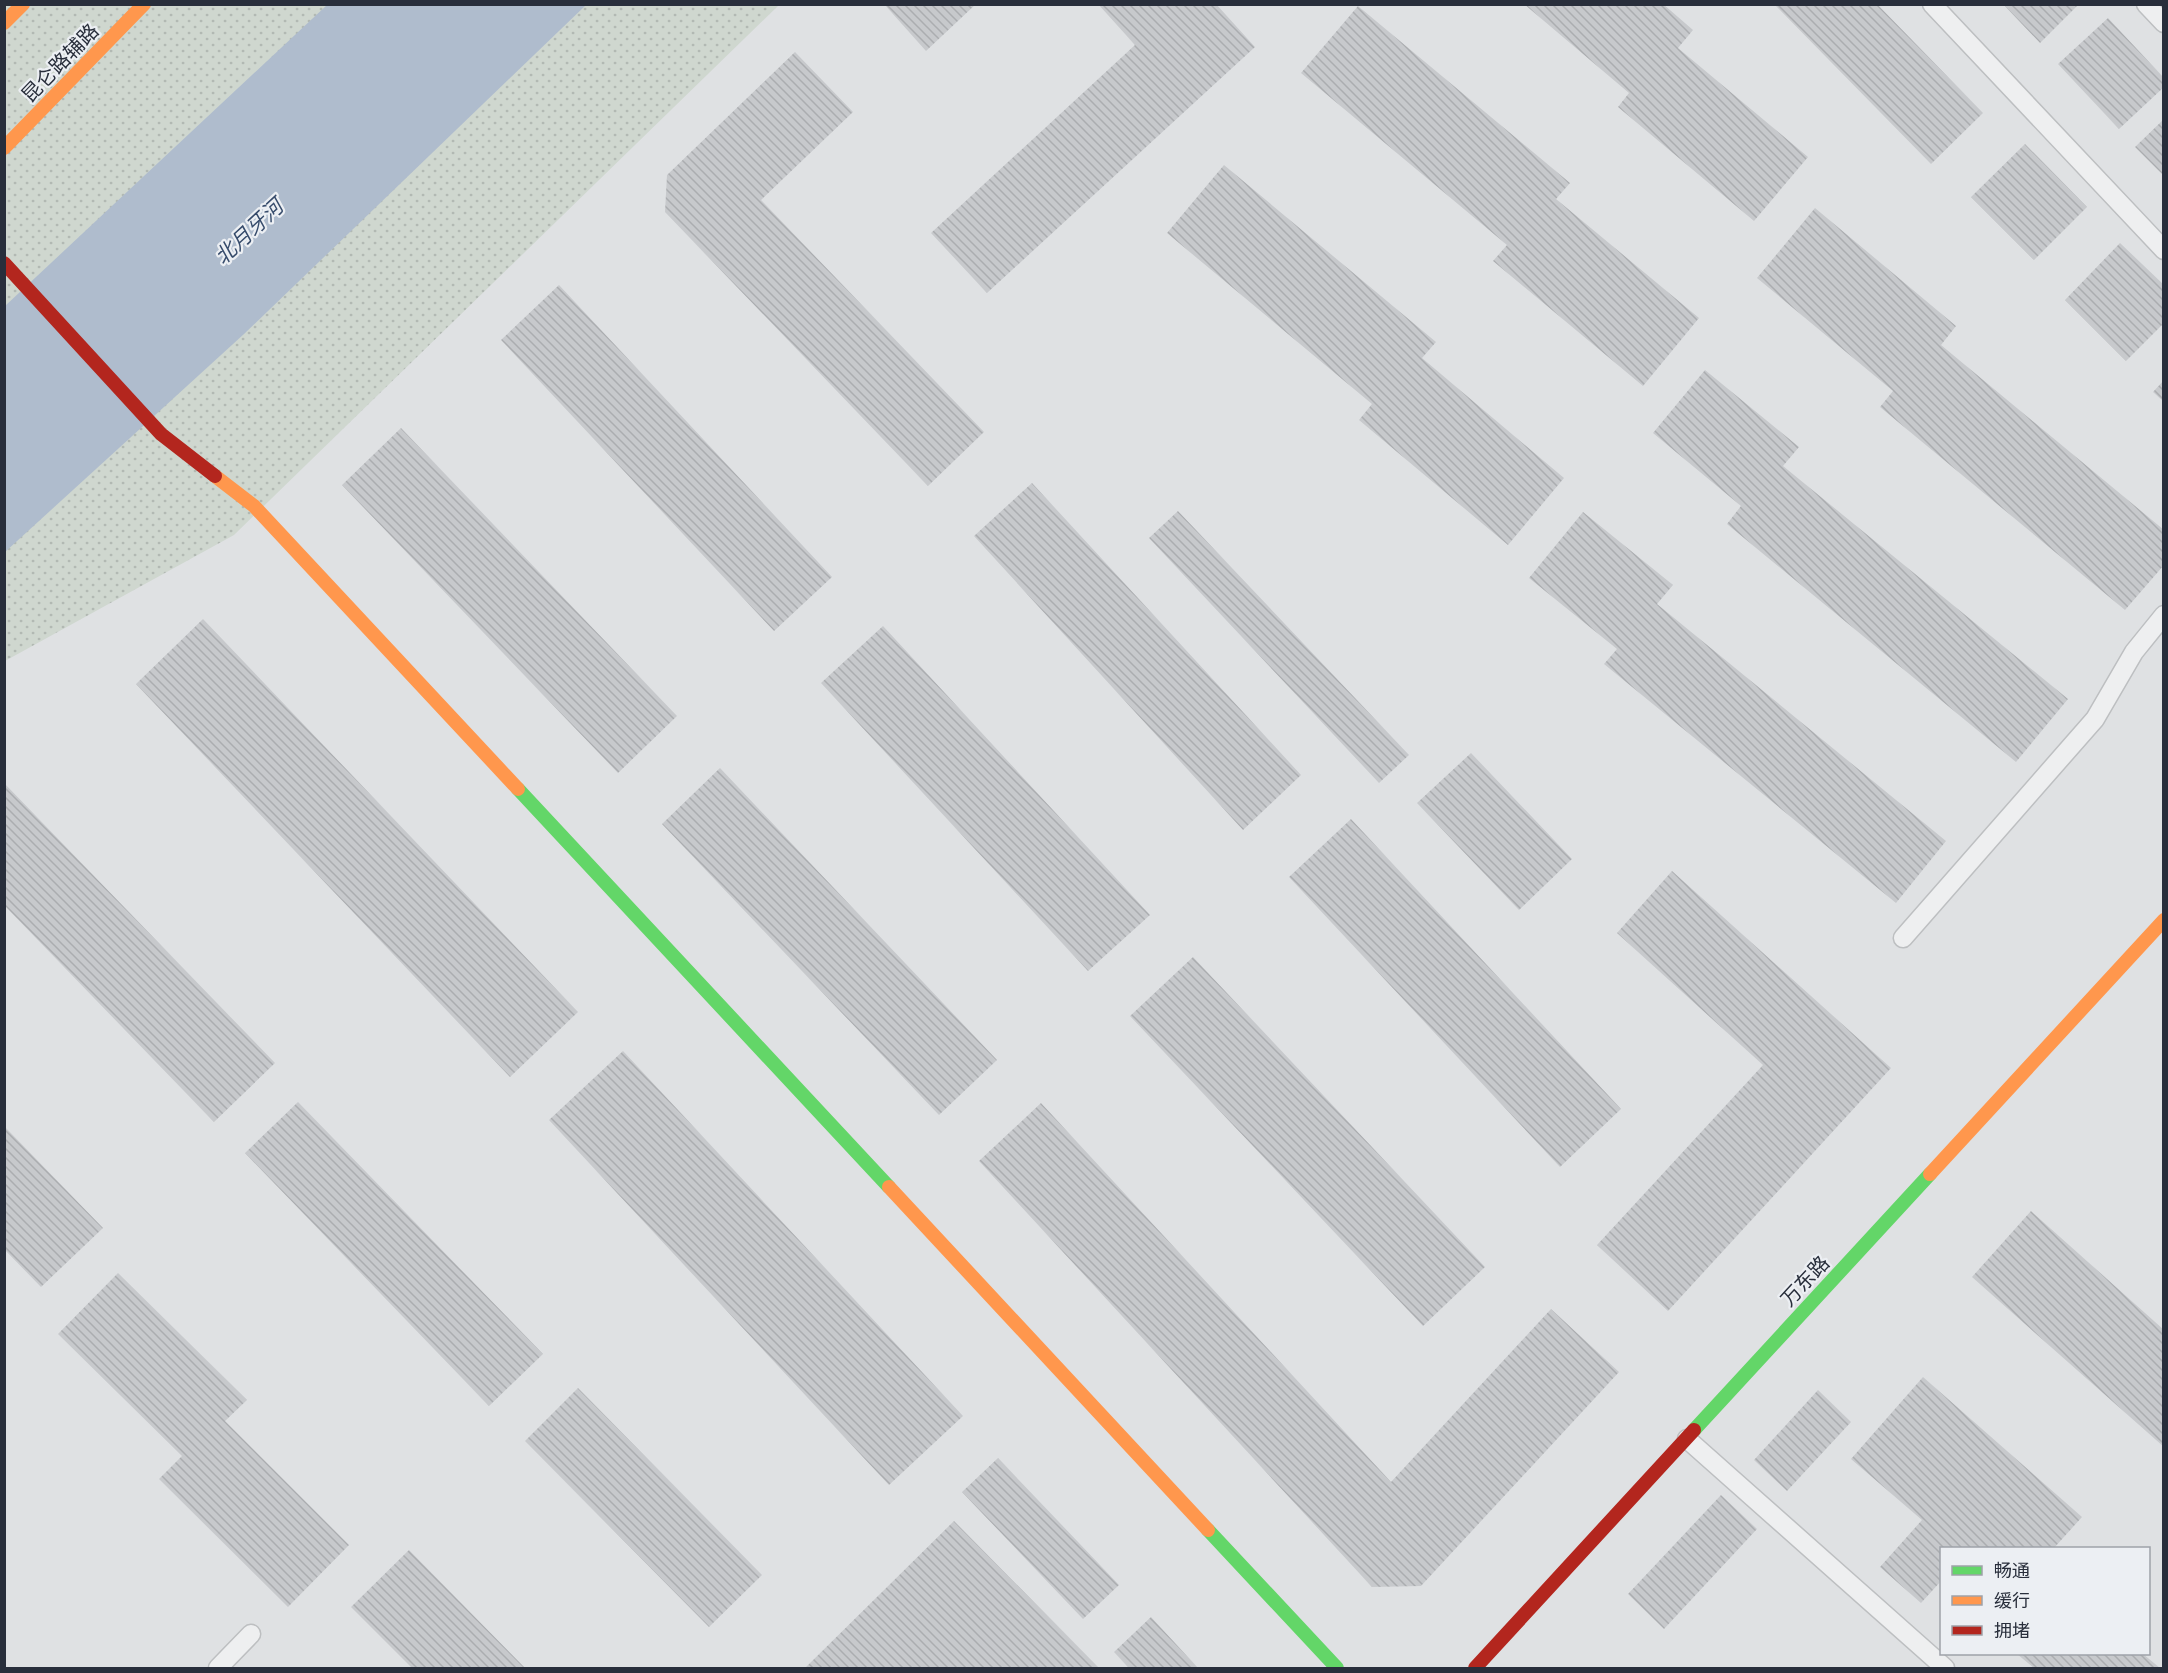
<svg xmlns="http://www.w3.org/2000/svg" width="2168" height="1673" font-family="Poppins,'Noto Sans SC',sans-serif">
<defs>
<pattern id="park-dots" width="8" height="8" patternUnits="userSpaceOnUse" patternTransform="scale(1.5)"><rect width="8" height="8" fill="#cfd7cf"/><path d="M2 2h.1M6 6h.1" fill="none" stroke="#b2b9b3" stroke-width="1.8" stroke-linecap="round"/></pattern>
<pattern id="building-back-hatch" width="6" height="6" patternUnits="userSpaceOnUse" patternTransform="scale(1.5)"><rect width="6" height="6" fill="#c7c9cc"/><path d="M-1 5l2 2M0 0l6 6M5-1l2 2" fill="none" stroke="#abadb0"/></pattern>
</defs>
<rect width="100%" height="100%" fill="#dfe1e3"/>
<!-- park -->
<path fill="url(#park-dots)" d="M5,5h774l-545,530 -229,126z"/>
<!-- water -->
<path fill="#afbccd" d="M327,5h259l-342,329 -239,218v-246z"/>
<!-- building -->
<path fill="url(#building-back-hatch)" d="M884,4h92l-50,47z
M1098,4h118l39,43 -268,246 -56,-60 204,-188z
M1524,4h139l30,26 -15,18 130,109 -54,64 -136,-114 11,-14z
M1774,4h103l106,109 -52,51z
M2003,4h76l-39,39z
M1358,6l212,177 -14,16 143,119 -56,68 -150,-125 14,-16 -206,-172z
M2108,18l56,60v9l-45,42 -61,-65z
M795,52l58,60 -92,88 223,232 -56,54 -263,-274 2,-37z
M2164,119v57l-29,-29z
M2025,144l62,63 -53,53 -63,-63z
M1224,165l212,177 -14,16 142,120 -56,67 -149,-125 13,-16 -205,-171z
M1815,208l141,118 -15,19 223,185v35l-39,45 -245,-203 13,-16 -136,-113z
M2120,243l44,42v38l-38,38 -61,-61z
M559,285l273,292 -58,54 -273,-291z
M1705,370l94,77 -16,19 285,233 -52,63 -289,-238 14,-18 -88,-73z
M2164,380v22l-11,-10z
M401,428l276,288 -59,57 -276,-288z
M1032,483l269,292 -58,55 -269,-294z
M1178,511l231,244 -30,28 -230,-245z
M1583,512l90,73 -16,19 289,237 -50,62 -292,-239 13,-15 -88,-71z
M203,619l375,393 -68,65 -374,-393z
M883,626l267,289 -62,56 -267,-288z
M1471,753l101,106 -53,51 -102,-107z
M720,768l277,292 -58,55 -277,-291z
M4,783l271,280 -61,59 -210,-217z
M1351,819l270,290 -61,58 -271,-290z
M1672,871l219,197 -223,243 -71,-66 166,-180 -146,-132z
M1193,957l292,310 -62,59 -293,-310z
M623,1051l340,365 -74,69 -340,-365z
M298,1102l245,252 -54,52 -244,-253z
M1041,1103l350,379 160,-173 68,63 -198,214 -49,1 -393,-426z
M4,1126l99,102 -62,59 -37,-38z
M2031,1211l133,119v117l-192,-170z
M118,1273l129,127 -22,21 124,124 -61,62 -129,-128 23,-23 -124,-122z
M1923,1377l159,140 -28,31h-112v32l-21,23 -41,-36 42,-47 -71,-61z
M578,1388l184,187 -53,52 -184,-186z
M1818,1390l33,32 -64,69 -33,-31z
M998,1458l121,127 -36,34 -121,-127z
M1721,1495l36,34 -93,100 -36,-35z
M954,1521l145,147h-294z
M409,1550l116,118h-113l-61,-61z
M1151,1617l47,51h-69l-15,-16z
M2017,1654h126l17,14h-126z"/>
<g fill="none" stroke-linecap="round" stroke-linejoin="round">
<!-- lane casing -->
<g stroke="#bdbfc1" stroke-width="21">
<path id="lane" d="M1932,4l232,246
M2146,4l18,19
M1903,938l192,-219 39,-67 30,-37
M1687,1439l258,229
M218,1668l33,-34"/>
</g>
<!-- lane -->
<use href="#lane" stroke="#eeeff0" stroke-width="18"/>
<!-- fast -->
<path stroke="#63d668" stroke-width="14" d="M518,789l371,398
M1694,1430l236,-256
M1208,1530l129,138"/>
<!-- slow -->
<path stroke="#ff974d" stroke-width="14" d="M4,23l19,-19
M4,148l140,-144
M215,476l39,30 264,283
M1930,1174l234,-254
M889,1187l319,343"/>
<!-- jam -->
<path stroke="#b3261e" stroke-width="14" d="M4,263l157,171 54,42
M1475,1668l219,-238"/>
</g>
<g text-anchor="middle" stroke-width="4.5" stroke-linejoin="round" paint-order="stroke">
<!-- street labels -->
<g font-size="20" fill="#282e3b" stroke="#eceff3">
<text transform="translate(60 63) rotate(-46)" y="7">昆仑路辅路</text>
<text transform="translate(1805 1281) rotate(-47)" y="7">万东路</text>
</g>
<!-- water labels -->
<g font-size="21" font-style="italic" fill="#364b6b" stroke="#eceff3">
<text transform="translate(249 232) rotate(-43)" y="7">北月牙河</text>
</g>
</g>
<!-- border -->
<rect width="2168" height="1673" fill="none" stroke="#282e3b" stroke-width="12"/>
<!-- legend -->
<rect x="1940" y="1547" width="210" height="108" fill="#eceff3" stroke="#9ea2a9" stroke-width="1.5"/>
<rect x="1952" y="1566" width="30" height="9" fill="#63d668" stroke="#9ea2a9" stroke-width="1.5"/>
<text x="1994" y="1577" font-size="18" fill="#282e3b">畅通</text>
<rect x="1952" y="1596" width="30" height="9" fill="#ff974d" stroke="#9ea2a9" stroke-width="1.5"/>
<text x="1994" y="1607" font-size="18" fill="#282e3b">缓行</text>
<rect x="1952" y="1626" width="30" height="9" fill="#b3261e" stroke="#9ea2a9" stroke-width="1.5"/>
<text x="1994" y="1637" font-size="18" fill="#282e3b">拥堵</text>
</svg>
